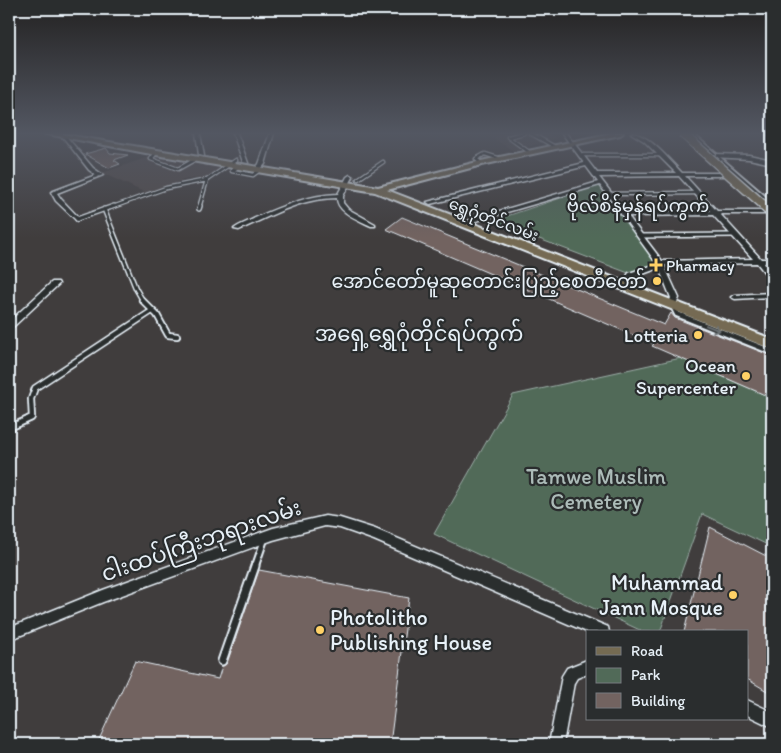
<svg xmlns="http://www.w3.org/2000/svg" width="781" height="753" font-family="Itim,'Noto Sans Myanmar',sans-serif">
<rect width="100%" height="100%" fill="#403d3d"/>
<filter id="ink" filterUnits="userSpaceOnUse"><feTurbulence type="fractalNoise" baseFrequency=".02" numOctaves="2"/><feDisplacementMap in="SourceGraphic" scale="10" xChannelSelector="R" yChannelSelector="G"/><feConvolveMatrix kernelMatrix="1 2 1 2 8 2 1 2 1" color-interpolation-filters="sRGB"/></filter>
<g filter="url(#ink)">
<!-- built -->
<path fill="#4f4848" d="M507,133h39l11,5 -43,13 -23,-14z
M157,154l68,12 -17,11 -24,3 -36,14 -46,-21z"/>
<!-- green -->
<path fill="#516a58" stroke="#9caea8" d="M600,185l57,79 -26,10 -139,-53z
M681,358l91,40v149l-70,-33 -42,118h-16l-210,-98 79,-139z"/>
<!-- building -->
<path fill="#726360" stroke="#e8f1f8" d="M106,148l4,5 18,2 -14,5 6,4 -11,4 -24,-14z
M402,217l262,108 7,-12 4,5 97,38v42l-120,-52 2,-2 -268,-115z
M710,527l62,32v135l-25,-15v-47h-63z
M259,570l150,28 -19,146h-293l38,-83 83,18 4,-13 5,-3z"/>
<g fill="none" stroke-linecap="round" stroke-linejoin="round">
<!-- lane-far4 casing -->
<g stroke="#e8f1f8" stroke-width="5">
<path id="lane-far4" d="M524,133l-16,4 21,15
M530,133l25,14
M156,153l-5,6 27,10 18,-10
M581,155h80
M481,163l-5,-4 9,-5 16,5
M238,167l-6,4 21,4 8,-6
M358,179l25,-17
M609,194l87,-1
M110,208l56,-20 41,-8
M199,208l8,-28 29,-20"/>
</g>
<!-- lane-far3 casing -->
<g stroke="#e8f1f8" stroke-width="6">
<path id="lane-far3" d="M104,209l32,80 7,12
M199,209l1,-3
M77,219l37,-13
M640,236l93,-1"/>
</g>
<!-- lane-far2 casing -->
<g stroke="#e8f1f8" stroke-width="8">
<path id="lane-far2" d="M142,300l15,15 11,20 9,1
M673,306l4,8 95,38
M28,419l4,-2 -1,-18 4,-11 117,-77"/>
</g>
<!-- lane-far1 casing -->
<g stroke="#e8f1f8" stroke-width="9">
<path id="lane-far1" d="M9,428l22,-10
M255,567l10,-29"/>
</g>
<!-- lane casing -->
<g stroke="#e8f1f8" stroke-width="11">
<path id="lane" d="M222,661l33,-95"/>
</g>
<!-- street casing -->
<g stroke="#e8f1f8" stroke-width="3">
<path id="street" d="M196,133h4l4,23 -5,-1z
M233,133h4l11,30 -5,-1z
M270,133h4l-9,31 -5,6h-4l-1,-1 4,-5z
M562,133h4l31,40h79l-32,-32 -13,-8c17,0 39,28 51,40h43l1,1 -3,2h-38l32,35h51v2l-2,1h-46l41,45h11v4h-8l8,9v6h-3l-12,-15 -93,2 15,33 -4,9 -3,1 -4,-3 3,-7 -12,-30 -24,9 -8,11h-6l-1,-2 9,-13 28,-9 -57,-79 -124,36 -6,5 -5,-1 7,-6 126,-37 -12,-16 -156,38 -3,-2 157,-39zM679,176l31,35 -84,1 -27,-35zM713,215l40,44 -91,2 -34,-45z
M765,133h7v2l-7,-1z
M65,135l28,33 10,7 -46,18 4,6 18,19v2l-2,1 -21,-20 -5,-9 45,-17 -7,-5 -26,-33v-1z
M715,154l34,1 23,5v4l-23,-5 -36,-2 -1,-1z
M350,175l3,2 -10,19v7l5,6 27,15v2h-4c-11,-6 -34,-13 -34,-28 -36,0 -66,18 -98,32l-5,-1c6,-5 14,-7 21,-11 27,-12 53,-23 83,-24l9,-17z
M764,197h8v4l-10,-1 -1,-1z
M52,282h6l1,2 -47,44 -3,1v-7z
M772,293v4l-37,2 -4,-2 4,-2z
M325,516l15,2 35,11 233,98 1,5h-22l-213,-92 -34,-12 -15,-2 -52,14 -170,62 -94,38v-12l94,-38 170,-62z
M587,660v14l-10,4 -3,5 -11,61h-14l13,-68 5,-8z
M747,700l25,12v15l-25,-12z"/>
</g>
<!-- secondary casing -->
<g stroke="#e8f1f8" stroke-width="4">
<path id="secondary" d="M685,133h7l80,69v6h-3z"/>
</g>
<!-- primary casing -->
<g stroke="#e8f1f8" stroke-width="4">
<path id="primary" d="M42,133h14l322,54 103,-26 131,-28h11l-3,2 -138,30 -95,25 385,149v10l-397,-157 -219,-37z"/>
</g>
<!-- lane-far4 -->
<use href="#lane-far4" stroke="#2a2d2e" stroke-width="2.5"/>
<!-- lane-far3 -->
<use href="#lane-far3" stroke="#2a2d2e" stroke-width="3"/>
<!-- lane-far2 -->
<use href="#lane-far2" stroke="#2a2d2e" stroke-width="4.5"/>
<!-- lane-far1 -->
<use href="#lane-far1" stroke="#2a2d2e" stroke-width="5"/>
<!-- lane -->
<use href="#lane" stroke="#2a2d2e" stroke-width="7"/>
<!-- street -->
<use href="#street" fill="#2a2d2e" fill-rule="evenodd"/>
<!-- secondary -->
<use href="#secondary" fill="#2a2d2e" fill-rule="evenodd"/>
<!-- primary -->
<use href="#primary" fill="#756b52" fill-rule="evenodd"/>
<!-- primary-bridge-far1 casing -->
<g stroke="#e8f1f8" stroke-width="11" stroke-linecap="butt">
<path id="primary-bridge-far1" d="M682,133l85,75"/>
</g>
<!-- primary-bridge casing -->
<g stroke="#e8f1f8" stroke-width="14" stroke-linecap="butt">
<path id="primary-bridge" d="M765,206l7,6"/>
</g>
<!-- primary-bridge-far1 -->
<use href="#primary-bridge-far1" stroke="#756b52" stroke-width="8"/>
<!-- primary-bridge -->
<use href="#primary-bridge" stroke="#756b52" stroke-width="11"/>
</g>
<!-- one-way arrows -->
<defs><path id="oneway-shaft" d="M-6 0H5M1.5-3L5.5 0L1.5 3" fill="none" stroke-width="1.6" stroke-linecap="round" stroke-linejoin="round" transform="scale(1.25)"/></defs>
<use stroke="#6c7275" href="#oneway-shaft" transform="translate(713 328) rotate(21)"/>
</g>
<!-- sky -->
<linearGradient id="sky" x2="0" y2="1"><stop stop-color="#232222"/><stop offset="0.56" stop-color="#535762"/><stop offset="1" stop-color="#535762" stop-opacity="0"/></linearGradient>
<rect width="781" height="238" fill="url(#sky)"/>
<!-- markers -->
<g fill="#ffd166" stroke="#2a2d2e" stroke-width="2">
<path d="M653.5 257.5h5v5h5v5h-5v5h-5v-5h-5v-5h5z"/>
<circle cx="657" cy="281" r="5"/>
<circle cx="698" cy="335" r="5"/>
<circle cx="746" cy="376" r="5"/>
<circle cx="733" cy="595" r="5"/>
<circle cx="320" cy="630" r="5"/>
</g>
<g text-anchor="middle" stroke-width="4.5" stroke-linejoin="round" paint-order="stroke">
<!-- far-street labels -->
<g font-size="16" fill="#e8f1f8" stroke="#2a2d2e">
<text transform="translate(494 219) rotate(21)" y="6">ရွှေဂုံတိုင်လမ်း</text>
</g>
<!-- far-poi labels -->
<g font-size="16" fill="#e8f1f8" stroke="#2a2d2e" text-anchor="start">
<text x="666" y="271">Pharmacy</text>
</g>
<!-- far-quarter labels -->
<g font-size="18" fill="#e8f1f8" stroke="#2a2d2e">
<text x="638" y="212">ဗိုလ်စိန်မှန်ရပ်ကွက်</text>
</g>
<!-- poi labels -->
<g font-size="19" fill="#e8f1f8" stroke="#2a2d2e" text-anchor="end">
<text x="647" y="288">အောင်တော်မူဆုတောင်းပြည့်စေတီတော်</text>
<text x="688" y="342">Lotteria</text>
<text x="736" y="372">Ocean<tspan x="736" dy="22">Supercenter</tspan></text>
</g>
<!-- quarter labels -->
<g font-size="21" fill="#e8f1f8" stroke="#2a2d2e">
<text x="419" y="341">အရှေ့ရွှေဂုံတိုင်ရပ်ကွက်</text>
</g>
<!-- near-park labels -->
<g font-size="22" fill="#acbbb8" stroke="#2a2d2e">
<text x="596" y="484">Tamwe Muslim<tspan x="596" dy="25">Cemetery</tspan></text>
</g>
<!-- near-street labels -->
<g font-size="22" fill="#e8f1f8" stroke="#2a2d2e">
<text transform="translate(201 540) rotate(-19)" y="8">ငါးထပ်ကြီးဘုရားလမ်း</text>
</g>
<!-- near-poi labels -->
<g font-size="22" fill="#e8f1f8" stroke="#2a2d2e" text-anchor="end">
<text x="723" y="590">Muhammad<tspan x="723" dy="25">Jann Mosque</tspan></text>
<text x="330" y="625" text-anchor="start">Photolitho<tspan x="330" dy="25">Publishing House</tspan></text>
</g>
</g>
<!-- margin -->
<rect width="781" height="753" fill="none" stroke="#2a2d2e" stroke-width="30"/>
<rect x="15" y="15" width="751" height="723" fill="none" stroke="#e8f1f8" stroke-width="2" filter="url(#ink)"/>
<!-- legend -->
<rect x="586" y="630" width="162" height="90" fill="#2a2d2e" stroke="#767b7f"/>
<rect x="596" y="647" width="25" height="8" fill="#756b52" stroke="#767b7f"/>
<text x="631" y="656" font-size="15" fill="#e8f1f8">Road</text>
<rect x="596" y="668" width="25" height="15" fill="#516a58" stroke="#767b7f"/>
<text x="631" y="680" font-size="15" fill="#e8f1f8">Park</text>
<rect x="596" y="693" width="25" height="15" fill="#726360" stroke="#767b7f"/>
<text x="631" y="706" font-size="15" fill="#e8f1f8">Building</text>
</svg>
